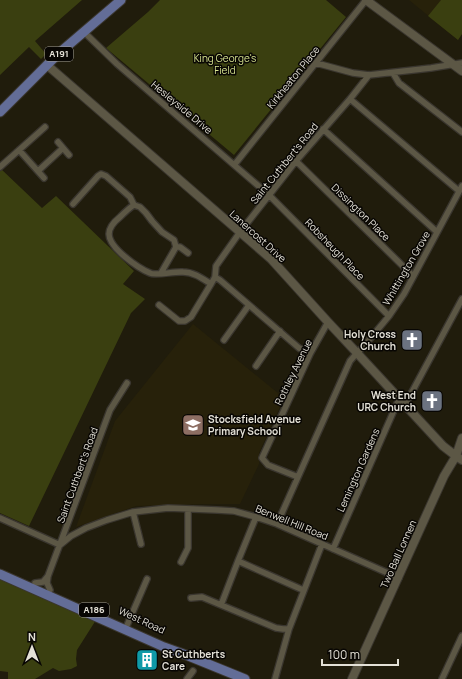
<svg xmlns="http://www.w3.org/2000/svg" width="462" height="679" font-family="Manrope,sans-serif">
<rect width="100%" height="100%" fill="#201c0c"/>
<!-- built -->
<path fill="#27210a" d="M409,0h53v34l-4,6z
M193,324l91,74 -25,55v11l-19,40h-36l-68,2 -60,21 39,-106z"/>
<!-- green -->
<path fill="#3a3f10" d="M0,0h82l-47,41 11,13 -5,5 -12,-12 -29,28z
M160,0h166l20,17 -112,138 -128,-107 42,-36z
M441,0h21v34l-4,6 -30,-24z
M0,168l42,40 14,-12 78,75 -11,13 22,15 -14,14 -102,213 -29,-13z
M0,577l96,43 -19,30 -1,9 1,7 -6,3 -12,2 -6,-3 -18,11h-27v-7l-8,-1z"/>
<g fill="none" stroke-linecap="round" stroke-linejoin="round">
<!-- street casing -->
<g stroke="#3a362f" stroke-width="8">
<path id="street" d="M84,32l33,32 152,131 120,121
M316,63l37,10 16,2 62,-7 31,-5
M393,73l6,10 63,49
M350,99l109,92
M323,129l114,103
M58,142l11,13
M19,150l25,28
M296,161l117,115
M235,164l131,-164
M0,167l45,-40
M38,171l25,-23
M73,204l25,-28 3,-2 5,2 24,21 4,8 6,2 6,6 6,8 10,11 12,8 2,7
M134,205c-5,3 -9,7 -14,12 -5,4 -11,10 -11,17 0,14 29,34 41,39 5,3 25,-2 33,-1 11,0 20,7 28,12
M161,273l15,-26h4l8,6
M215,277l5,3 79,68 11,6
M159,305l20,16h6l6,-4 20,-33 4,-7 1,-11 24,-34 56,-71 54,-62 19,-24
M224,340l25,-35
M256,366l24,-35
M405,405l57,-106
M298,477l-30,-12 -6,-7 48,-104 18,-32
M133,512l8,32
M0,518l60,27 11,-9 15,-8 21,-8 26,-8 35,-4 49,2 17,1 22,6 21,7 122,54
M277,524l21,-47 52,-116 7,-8 7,-7 25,-30 15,-22 58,-108
M333,549l66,-150
M238,561l65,29
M181,562l7,-14v-39
M35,583l8,-1 5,-6
M50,590l-3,-7 1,-7 62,-166 17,-27
M191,598l11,-1 74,31 7,1h6
M221,605l17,-44 18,-44
M125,630l22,-51
M187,679l6,-8
M275,679l14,-50 33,-85
M442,679l20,-43"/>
</g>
<!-- secondary casing -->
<g stroke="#3a362f" stroke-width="10">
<path id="secondary" d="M366,0l96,71
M47,65l224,194 57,63 29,31 86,93 13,10 6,4
M352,679l92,-203 12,-20 6,-18"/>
</g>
<!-- primary casing -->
<g stroke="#3a362f" stroke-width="11">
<path id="primary" d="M0,112l58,-58 63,-54
M0,574l164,73 22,8 59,24"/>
</g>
<!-- street -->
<use href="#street" stroke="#5c5745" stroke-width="5.5"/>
<!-- secondary -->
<use href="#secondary" stroke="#5c5745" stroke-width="8"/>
<!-- primary -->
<use href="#primary" stroke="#636d97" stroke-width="9"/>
</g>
<!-- icons -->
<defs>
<g id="church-square" transform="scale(1.15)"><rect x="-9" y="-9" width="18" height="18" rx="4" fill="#6b7280" stroke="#080603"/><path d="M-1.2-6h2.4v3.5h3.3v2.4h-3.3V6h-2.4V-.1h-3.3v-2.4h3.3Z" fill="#fff"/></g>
<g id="school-square" transform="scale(1.15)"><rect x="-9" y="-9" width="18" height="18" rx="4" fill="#8d6e63" stroke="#080603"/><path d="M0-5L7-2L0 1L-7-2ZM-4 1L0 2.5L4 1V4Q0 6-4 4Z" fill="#fff"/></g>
<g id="building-square" transform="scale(1.15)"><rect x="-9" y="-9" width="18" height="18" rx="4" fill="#0f9aa8" stroke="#080603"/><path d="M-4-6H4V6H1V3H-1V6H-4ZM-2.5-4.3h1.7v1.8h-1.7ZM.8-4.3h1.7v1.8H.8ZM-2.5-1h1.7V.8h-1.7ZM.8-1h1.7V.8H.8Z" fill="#fff"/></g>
</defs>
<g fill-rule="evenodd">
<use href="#church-square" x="412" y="340"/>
<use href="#church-square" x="432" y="401"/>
<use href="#school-square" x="193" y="425"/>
<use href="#building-square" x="147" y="660"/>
</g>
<g text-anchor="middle" stroke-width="3" stroke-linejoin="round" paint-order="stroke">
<!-- shield labels -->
<g fill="#080603" stroke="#a29f97" stroke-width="1">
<rect x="45" y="47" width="28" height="14" rx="3"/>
<rect x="79" y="603" width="30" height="14" rx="3"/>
</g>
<g font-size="9" font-weight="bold" fill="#e4e1d7">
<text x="59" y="57">A191</text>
<text x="94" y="613">A186</text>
</g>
<!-- park labels -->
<g font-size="10" fill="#d9e591" stroke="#080603">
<text x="225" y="62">King George's<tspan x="225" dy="12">Field</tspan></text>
</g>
<!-- street labels -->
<g font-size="10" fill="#e4e1d7" stroke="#080603">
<text transform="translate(293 77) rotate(-51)" y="4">Kirkheaton Place</text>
<text transform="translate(182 107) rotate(40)" y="4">Hesleyside Drive</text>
<text transform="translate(284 163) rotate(-51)" y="4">Saint Cuthbert's Road</text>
<text transform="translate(361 212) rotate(44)" y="4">Dissington Place</text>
<text transform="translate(258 236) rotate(42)" y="4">Lanercost Drive</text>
<text transform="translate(335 249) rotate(46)" y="4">Robsheugh Place</text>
<text transform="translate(406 268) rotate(-60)" y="4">Whittington Grove</text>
<text transform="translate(293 372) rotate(-64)" y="4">Rothley Avenue</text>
<text transform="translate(358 470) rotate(-66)" y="4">Lemington Gardens</text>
<text transform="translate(77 475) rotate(-70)" y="4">Saint Cuthbert's Road</text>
<text transform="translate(292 522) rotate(22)" y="4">Benwell Hill Road</text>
<text transform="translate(398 554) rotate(-66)" y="4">Two Ball Lonnen</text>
<text transform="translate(142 620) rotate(25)" y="4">West Road</text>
</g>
<!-- poi labels -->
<g font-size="10" font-weight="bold" fill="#e4e1d7" stroke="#080603" text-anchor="end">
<text x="396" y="338">Holy Cross<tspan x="396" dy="12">Church</tspan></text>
<text x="416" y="399">West End<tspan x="416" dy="12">URC Church</tspan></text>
<text x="208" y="423" text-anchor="start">Stocksfield Avenue<tspan x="208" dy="12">Primary School</tspan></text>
<text x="162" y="658" text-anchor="start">St Cuthberts<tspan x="162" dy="12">Care</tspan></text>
</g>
</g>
<!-- north arrow -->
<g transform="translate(32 647)" stroke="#080603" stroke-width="3" paint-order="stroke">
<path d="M0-3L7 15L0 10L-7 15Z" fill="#e4e1d7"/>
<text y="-6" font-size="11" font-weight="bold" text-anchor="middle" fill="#e4e1d7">N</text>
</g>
<!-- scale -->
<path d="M322 659v6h76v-6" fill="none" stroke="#e4e1d7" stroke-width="2"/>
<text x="328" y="659" font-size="12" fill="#e4e1d7" stroke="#080603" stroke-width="3" paint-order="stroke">100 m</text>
</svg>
